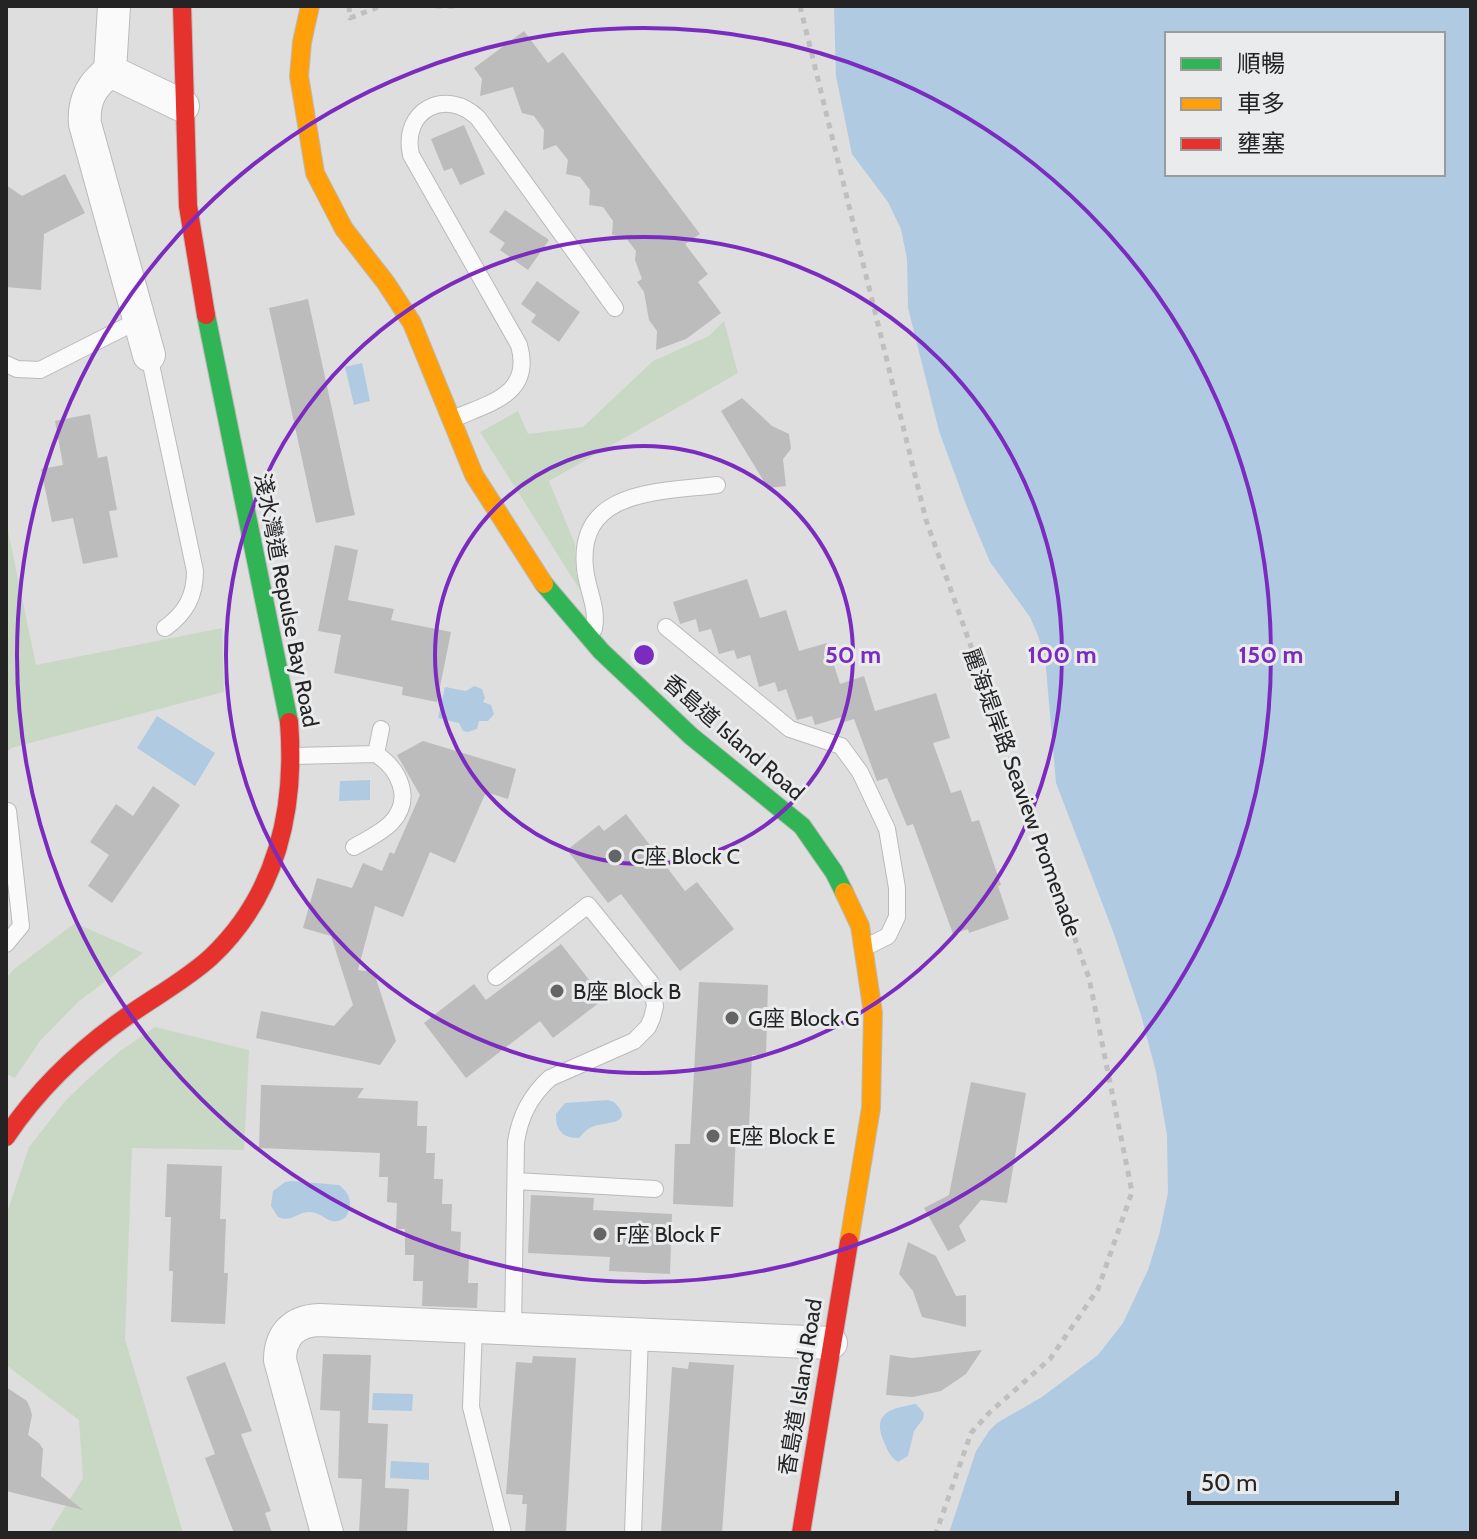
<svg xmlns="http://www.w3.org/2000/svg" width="1477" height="1539" font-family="Cabin,'Noto Sans TC',sans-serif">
<rect width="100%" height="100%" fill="#dedede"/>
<!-- green -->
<path fill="#c9d8c4" d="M724,321l14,52 -189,108 26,63 1,29 11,28 -107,-169 38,-21 10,23 55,-7 70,-66 56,-25z
M6,521l30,144 186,-37 2,64 -213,56 -5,6z
M75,923l68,30 -65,49 -38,39 -25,37 -9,-4v-96l8,-9z
M155,1027l94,23 -5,100 -112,-2 -7,191 58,194h-134l34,-55 -4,-58 -73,-55v-149l23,-69 37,-47 22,-21 32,-28z"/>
<!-- water -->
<path fill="#b0cae2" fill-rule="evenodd" d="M834,6h637v1527h-522l27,-82 13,-20 8,-8 45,-26 56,-42 25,-32 25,-53 11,-35 9,-42 -1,-58 -11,-63 -15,-57 -27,-81 -58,-151 -11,-126 -8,-24 -7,-16 -40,-55 -23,-55 -28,-76 -31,-123 -1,-49 -6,-30 -13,-27 -36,-48 -16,-78zM1167,34h276v140h-276z
M362,363l8,38 -16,4 -9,-38z
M474,686l8,3 3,9 -2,4 8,3 3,9 -6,7h-9l-2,8 -9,3 -5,-1 -4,-8 -21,-5 7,-31 21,4z
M157,716l58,37 -20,33 -58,-38z
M370,780v20l-31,1 1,-20z
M608,1100l6,2c22,22 -8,20 -20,24 -6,2 -11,7 -15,12 -16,1 -24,-8 -23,-24l9,-11z
M292,1181l47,4c12,9 14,19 7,32 -17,12 -20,-4 -36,-5 -14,0 -18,11 -32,5l-7,-11 2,-15 12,-9z
M373,1393l40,1 -1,17 -40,-1z
M916,1404l8,9 -1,6 -9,12 -6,25 -10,6c-8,-5 -10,-11 -14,-20 -13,-29 7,-34 32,-38z
M391,1461l38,2v17l-39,-2z"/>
<!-- building -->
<path fill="#bcbcbc" d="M524,31l24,32 15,-11 137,182 -15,10 23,30 -10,8 23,31 -35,26 -30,11 1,-19 -8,-11 -5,-28 -7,-10 5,-3 -7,-19 1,-9 -10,-13 -14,-3 1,-14 -10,-14 -14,-2 1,-15 -10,-13 -14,-3 2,-14 -12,-15 -13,5 1,-20 -10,-14 -12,-3 -9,-26 -33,9 2,-17 -8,-11z
M464,125l21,49 -25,11 -8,-17 -8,3 -13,-32z
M65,174l20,39 -41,21 -3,56 -35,-3v-102l16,11z
M505,210l44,30 -21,30 -28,-20 5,-7 -16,-11z
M537,281l43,31 -21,30 -28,-20 5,-7 -15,-11z
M308,299l47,216 -39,8 -47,-215z
M742,398l30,28 17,8 2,15 -8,10 3,27 -18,2 -47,-77z
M90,414l8,44 9,-2 10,54 -8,1 9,46 -35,7 -10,-46 -21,4 -11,-53 22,-4 -8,-44z
M335,545l23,5 -10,50 46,9 -3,11 60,12 -14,70 -35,-7 1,-8 -69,-14 7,-38 -23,-4z
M747,579l13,39 26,-8 13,41 28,-8 13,41 24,-8 11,35 61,-18 14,45 -17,5 18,50 10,-3 11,32 7,-2 22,65 -3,1 11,33 -40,14 -1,-4 -15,5 -40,-110 -6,2 -20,-48 -10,3 -23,-62 -10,3 -2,-5 -27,8 -3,-9 -15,4 -11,-31 -8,3 -3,-10 -16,5 -9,-32 -13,4 -3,-9 -15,4 -8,-25 -12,3 -3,-13 -16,5 -7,-22z
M423,741l93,28 -8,30 -22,-7 -31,71 -25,-11 -27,65 -28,-11 -17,64 16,2 22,69 -16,24 -124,-27 5,-27 73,15 19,-21 -22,-69 -28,-8 14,-50 35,10 11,-25 19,8 8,-19 4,2 26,-59 -23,-40z
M153,786l27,19 -68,98 -24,-17 21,-31 -19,-13 26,-38 17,12z
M626,814l59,77 12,-9 37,47 -54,42 -59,-77 -13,9 -41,-53 32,-25 5,6z
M561,944l43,55 -51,39 -13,-17 -74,57 -42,-55 50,-39 12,16z
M699,982l69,3 -2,70h-14l-3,74h-13l-3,78 -60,-3 2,-60h15z
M971,1082l55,11 -19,110 -26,-3 -22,26 7,15 -18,10 -24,-43 25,-13z
M261,1085l103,3 -7,10 61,3 -1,25h10l-1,27h9l-1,26h9l-1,25h10l-1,27 10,1 -1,25 9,1 -1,25h10l-1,25 -55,-2 1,-25h-10l1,-26h-9v-26h-9l1,-26 -10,-1 1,-25h-9l1,-24 -121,-5z
M167,1164l55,2 -2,53h6l-2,54h4l-3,51 -54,-2 2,-51h-4l2,-54h-6z
M531,1195l63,3 -1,12 79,4 -2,60 -61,-3 1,-14 -82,-4z
M908,1242l28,14 20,40 10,-1v32l-44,-10 -9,-26 -14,-17z
M982,1350l-16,24 -25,17 -28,6 -27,-2 4,-40 22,3z
M323,1354l48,1 -3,68 20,1 -3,64 24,1 -2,44h-48l3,-54 -24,-1 2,-67 -20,-1z
M533,1356l43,2 -10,175h-41l2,-29h-5l1,-9 -17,-1 10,-132 16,1z
M225,1362l27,69 -11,3 30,77 -6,2 7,20h-38l-29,-75 10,-4 -29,-77z
M689,1362l45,3 -12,168h-61l11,-166 16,2z
M6,1387l21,14 3,7 2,7 -4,20 11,8 4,6 -2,27 42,34 -77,-19z"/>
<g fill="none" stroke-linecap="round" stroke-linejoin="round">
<!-- lane casing -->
<g stroke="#bababa" stroke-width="18">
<path id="lane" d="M149,355l46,216c0,25 -9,42 -30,57
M6,364l11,5 23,1 99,-50
M455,418c35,-15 78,-24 64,-73l-108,-190c-10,-45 35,-68 67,-37l137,190
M666,627l124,102 51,17 19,26 27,57 10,59v29l-9,19 -20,10
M594,629c4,-23 -7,-39 -9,-61 -8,-80 77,-76 132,-83
M376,754l5,-25
M294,756l82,-2c23,15 38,45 15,69 -10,10 -25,17 -37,24
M6,944l15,-18 -13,-115
M496,977l92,-72 63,78 4,23 -3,12 -4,9 -14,14 -84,37c-20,18 -30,38 -34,64l-3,188
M516,1181l139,8
M474,1328l-3,79 32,126
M633,1533l7,-198"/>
</g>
<!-- street casing -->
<g stroke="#bababa" stroke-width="34">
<path id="street" d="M110,71c-19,14 -27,30 -25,53l64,231
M110,71l73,35
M110,71l4,-65
M327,1533l-47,-173c0,-25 14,-39 39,-40l512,23"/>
</g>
<!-- fast casing -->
<g stroke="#bababa" stroke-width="20">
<path id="fast" d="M206,315l83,407
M544,584l57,67 90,85 111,90 32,46 10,20"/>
</g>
<!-- slow casing -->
<g stroke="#bababa" stroke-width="20">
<path id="slow" d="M310,6l-8,36 -3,34 16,97 29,56 42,54 26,40 62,152 70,109
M844,892l16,34 13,87 -2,95 -22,134"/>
</g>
<!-- jam casing -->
<g stroke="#bababa" stroke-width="20">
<path id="jam" d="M182,6l6,200 18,109
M6,1137c32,-48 73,-87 120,-120 28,-20 60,-37 85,-60 66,-62 85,-148 78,-235
M801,1533l48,-291"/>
</g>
<!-- path -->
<path stroke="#bfbfbf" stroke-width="5" stroke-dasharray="6 6" stroke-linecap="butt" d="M349,6l1,12 31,-12
M436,6h19
M800,6l126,514 163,458 43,214 -34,97 -48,70 -61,54 -18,20 -35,100"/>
<!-- lane -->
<use href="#lane" stroke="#fafafa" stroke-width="16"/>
<!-- street -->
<use href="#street" stroke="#fafafa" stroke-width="32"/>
<!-- fast -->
<use href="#fast" stroke="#30b455" stroke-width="18"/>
<!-- slow -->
<use href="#slow" stroke="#ff9f0a" stroke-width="18"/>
<!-- jam -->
<use href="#jam" stroke="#e5322d" stroke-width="18"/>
</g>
<!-- distance rings -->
<g fill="none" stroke="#7b2cbf" stroke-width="4">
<circle cx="644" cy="655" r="209"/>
<circle cx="644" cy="655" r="418"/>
<circle cx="644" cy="655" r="627"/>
</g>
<!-- markers -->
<g fill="#656566" stroke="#eaebec" stroke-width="3">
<circle cx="615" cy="856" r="8"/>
<circle cx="557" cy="991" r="8"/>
<circle cx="732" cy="1018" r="8"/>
<circle cx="713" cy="1136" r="8"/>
<circle cx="600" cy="1234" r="8"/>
</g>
<g text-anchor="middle" stroke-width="6" stroke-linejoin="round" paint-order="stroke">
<!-- street labels -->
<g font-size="22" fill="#242425" stroke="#eaebec">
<text transform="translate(287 600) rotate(79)" y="8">淺水灣道 Repulse Bay Road</text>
<text transform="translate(734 737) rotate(41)" y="8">香島道 Island Road</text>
<text transform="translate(1023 792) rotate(70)" y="8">麗海堤岸路 Seaview Promenade</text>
<text transform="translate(800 1387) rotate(-81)" y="8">香島道 Island Road</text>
</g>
<!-- poi labels -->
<g font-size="22" fill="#242425" stroke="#eaebec" text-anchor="start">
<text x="631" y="864">C座 Block C</text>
<text x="573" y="999">B座 Block B</text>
<text x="748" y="1026">G座 Block G</text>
<text x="729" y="1144">E座 Block E</text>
<text x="616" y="1242">F座 Block F</text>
</g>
</g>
<circle cx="644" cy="655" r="12" fill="#7b2cbf" stroke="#eaebec" stroke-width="4"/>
<g font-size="24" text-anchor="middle" font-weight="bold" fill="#7b2cbf" stroke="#eaebec" stroke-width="6" stroke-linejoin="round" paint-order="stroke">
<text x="853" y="663">50 m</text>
<text x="1062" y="663">100 m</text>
<text x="1271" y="663">150 m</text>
</g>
<!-- border -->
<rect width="1477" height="1539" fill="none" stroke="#242425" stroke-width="16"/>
<!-- legend -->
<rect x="1165" y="32" width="280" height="144" fill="#eaebec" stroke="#9b9b9c" stroke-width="2"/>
<rect x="1181" y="58" width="40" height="12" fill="#30b455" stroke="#9b9b9c" stroke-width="2"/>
<text x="1237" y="72" font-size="24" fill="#242425">順暢</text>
<rect x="1181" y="98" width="40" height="12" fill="#ff9f0a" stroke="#9b9b9c" stroke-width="2"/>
<text x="1237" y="112" font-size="24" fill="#242425">車多</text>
<rect x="1181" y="138" width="40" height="12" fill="#e5322d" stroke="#9b9b9c" stroke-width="2"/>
<text x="1237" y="152" font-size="24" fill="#242425">壅塞</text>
<!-- scale -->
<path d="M1189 1491v12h208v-12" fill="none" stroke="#242425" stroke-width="4"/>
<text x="1201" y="1491" font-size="24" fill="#242425" stroke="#eaebec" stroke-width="6" paint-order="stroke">50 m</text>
</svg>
